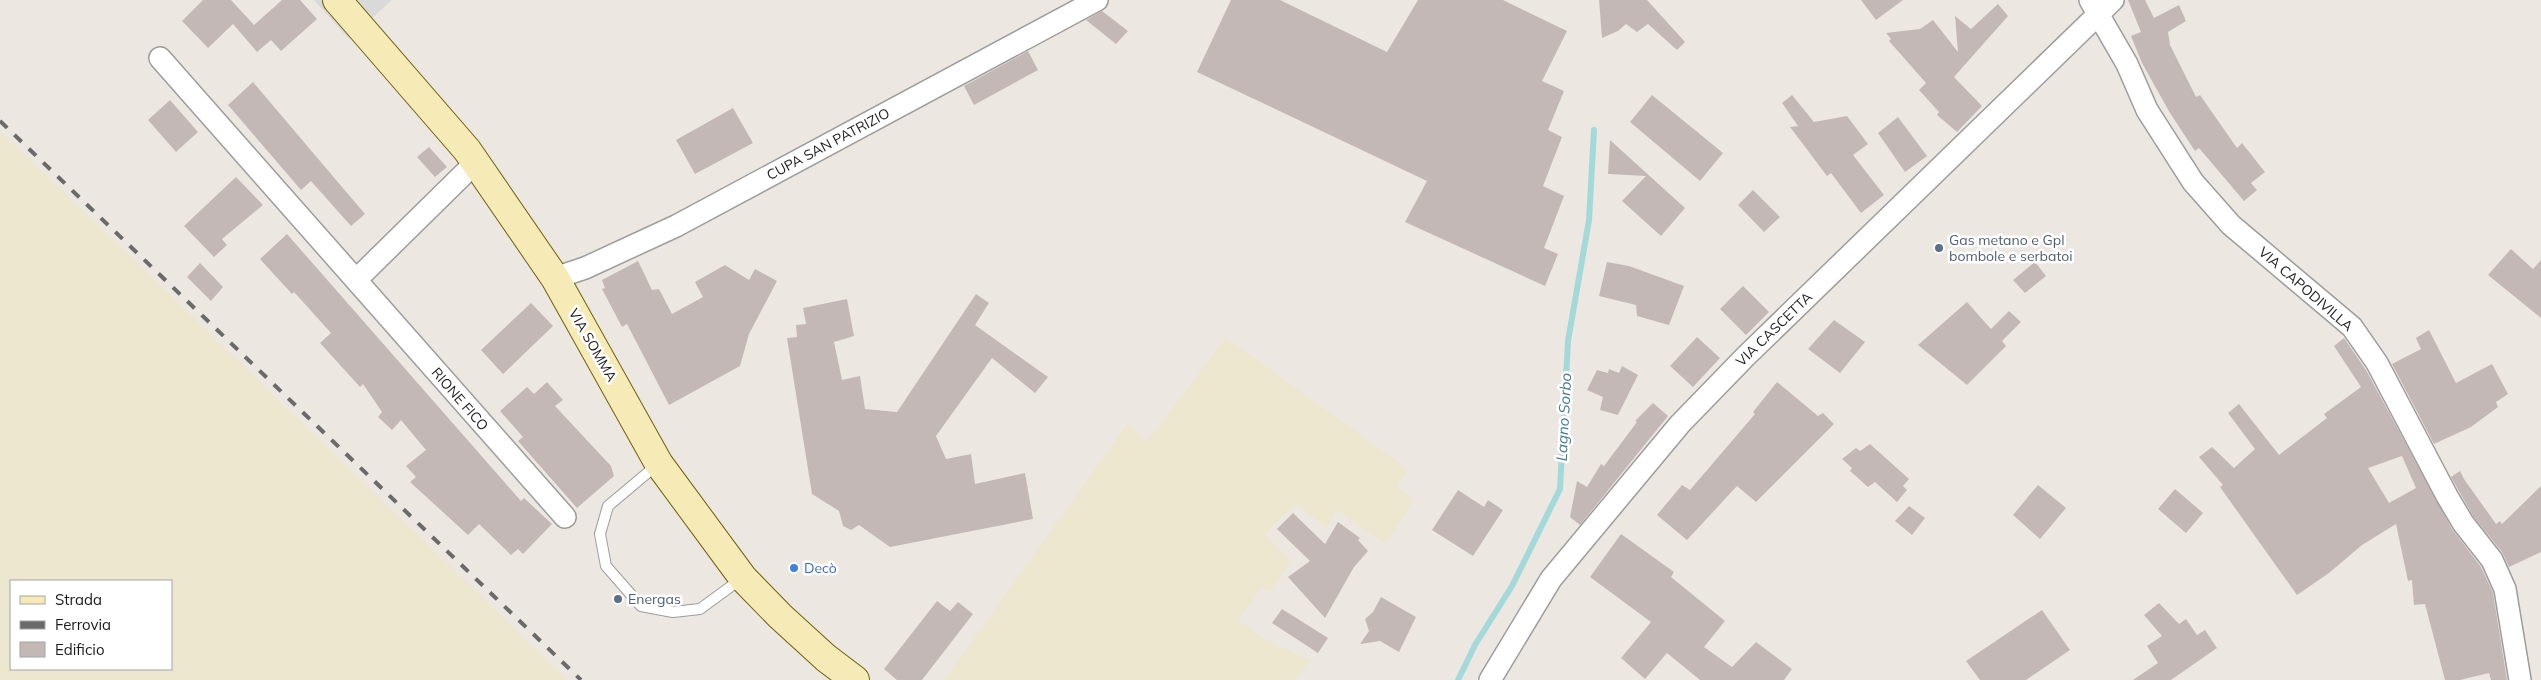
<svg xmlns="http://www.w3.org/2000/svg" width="2541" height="680" font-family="Mulish,sans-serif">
<rect width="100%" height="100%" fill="#ede7e2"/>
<!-- residential -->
<path fill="#dad9d9" d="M314,0h78l-43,39z"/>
<!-- farmland -->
<path fill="#ece7ce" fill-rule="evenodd" d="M0,130l164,159 404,391h-568zM171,581v88h-160v-88z
M1226,338l182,131 -11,18 17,13 -28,44 -49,-34 -10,18 -31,-24 -31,30 27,28 -22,29 -8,-4 -24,33 30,21 42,19 -14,20h-352l184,-257 18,19z"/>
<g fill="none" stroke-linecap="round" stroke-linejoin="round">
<!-- stream -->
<path stroke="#a4d9d9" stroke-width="6" d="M1458,680l17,-35 37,-59 48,-97 8,-148 21,-121 5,-90"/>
</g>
<!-- building -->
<path fill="#c4b8b6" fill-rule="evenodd" d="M203,0h28l23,25 28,-25h18l17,19 -36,32 -10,-11 -14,12 -24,-28 -25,24 -26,-27z
M1231,0h49l107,52 31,-52h85l64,31 -25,50 22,10 -16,39 14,7 -19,49 21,10 -20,52 14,6 -13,32 -140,-64 22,-41 -230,-109z
M1599,0h48l38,42 -8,8 -29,-26 -11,8 -11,-8 -8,7 -16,7z
M1861,0h42l-27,20z
M2128,0h17l9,18 25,-13 7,16 -18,11 2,13 26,52 4,-2 37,53 5,-5 23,29 -14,11 6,7 -13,11 -45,-53 -4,3 -25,-38 -28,-50 -11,-27 10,-4z
M1998,4l10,12 -54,61 28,29 -25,26 -20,-17 2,-3 -20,-22 7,-7 -37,-42 2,-2 -5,-6 34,-4 13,-9 25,32 -3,-36 16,13z
M1102,11l26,20 -12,13 -30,-24z
M1028,51l10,19 -64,35 -10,-19z
M253,82l112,132 -14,12 -40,-45 -10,9 -73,-85z
M1652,95l71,58 -23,28 -70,-59z
M1792,95l22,27 33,-6 21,28 -15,11 31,40 -23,18 -30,-40 -4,3 -37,-49 8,-1 -16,-23z
M170,100l28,32 -22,20 -28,-32z
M733,108l20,35 -58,31 -19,-34z
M1898,117l29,39 -22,16 -27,-39z
M1610,140l75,68 -24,28 -39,-35 24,-25 -38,-2z
M429,147l18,20 -12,10 -18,-20z
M236,177l27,28 -41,34 5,6 -13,12 -30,-31z
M1753,190l27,27 -16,15 -26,-27z
M287,234l234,267 3,-3 28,26 -29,30 -5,-5 -7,6 -32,-31 -11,11 -58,-53 6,-5 -10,-11 20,-16 -25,-30 -9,10 -14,-13 4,-5 -19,-28 -3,3 -40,-44 11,-10 -37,-41 -2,2 -32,-35z
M2511,249l22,20 8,-9v58l-53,-43z
M638,261l14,29 7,-1 13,25 31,-17 -8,-15 30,-17 24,15 6,-11 22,12 -28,53 -9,32 -71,39 -42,-81 -5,3 -20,-38 3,-1 -3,-8z
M1607,262l22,4 55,20 -15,39 -32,-9 -1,-11 -37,-9z
M2035,262l11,14 -21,17 -12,-13z
M200,263l23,24 -12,14 -24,-24z
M1743,286l26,26 -23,23 -26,-26z
M976,294l13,9 -14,22 73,52 -13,16 -43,-35 -56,78 10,23 25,-5 4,30 50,-11 8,46 -143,28 -31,-22 -8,5 -8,-4 -4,-15 -27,-17 -25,-156 10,-1 -1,-12 10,-1 -3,-16 44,-9 7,37 -20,6 8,38 18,-4 5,33 32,3z
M1967,302l24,27 18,-18 12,11 -19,19 4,5 -39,39 -49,-40z
M531,303l22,23 -50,48 -22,-24z
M1834,320l31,22 -25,31 -32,-24z
M2429,330l27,53 36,-19 16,30 -12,8 2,5 -27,20 -37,17 -42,-80 29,-15 -5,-11z
M1697,337l23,21 -27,29 -23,-21z
M2344,338l22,32 86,159 29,38 12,26 14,87h-16l-2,-7 -29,7h-15l-20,-76 -11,1 -2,-25 -4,1 -12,-57 -34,21 -33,28 -32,22 -77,-108 3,-2 -24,-28 13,-10 22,21 21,-19 -27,-36 11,-9 40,51 48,-37 -3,-4 37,-27 -27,-41zM2402,456l14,32 -27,15 -21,-35z
M1622,366l16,9 -20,40 -18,-5 3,-13 -16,-7 10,-20 11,3 1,-4 10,4z
M547,382l16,18 -8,6 56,60 3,10 -37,32 -59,-67 5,-4 -23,-26 27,-24 7,7z
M1777,382l41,34 5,-3 11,11 -78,78 -19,-16 -50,54 -30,-25 25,-30 8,5 65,-76 -2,-2z
M1653,403l15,13 -88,109 -10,-8 7,-36 10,6 14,-23 3,2 33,-44 -2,-1z
M1870,444l39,35 -6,7 4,4 -10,12 -22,-20 -7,5 -18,-16 2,-3 -10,-9 14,-11 4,3z
M2460,471l4,8 32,45 4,-3 2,3 39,-38v66l-32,15 -7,-15 -29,-36 -22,-39z
M2038,485l28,23 -26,31 -27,-24z
M2175,489l28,24 -17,20 -28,-24z
M1458,490l26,17 4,-7 15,10 -30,46 -41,-26z
M1909,506l16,12 -13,17 -17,-14z
M1293,513l32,31 13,-22 22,16 -2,2 10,11 -14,16 -29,51 -37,-41 22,-16 -33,-32z
M1621,534l53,38 -3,5 54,44 -21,26 28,20 24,-25 36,27 -8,11h-84l-33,-27 -22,26 -24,-21 30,-36 -61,-45z
M1381,597l35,20 -17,35 -19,-11 -20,3 9,-13 -4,-12 8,-7z
M937,601l13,10 8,-9 15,12 -51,66h-25l-13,-11z
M2159,603l20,21 7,-5 11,16 8,-5 12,18 -46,32h-38l25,-17 -11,-17 15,-10 -18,-21z
M1282,609l46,29 -10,15 -46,-30z
M2042,610l28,40 -44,30h-46l-14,-19z"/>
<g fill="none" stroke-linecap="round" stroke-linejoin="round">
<!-- service casing -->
<g stroke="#9d9d9d" stroke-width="12">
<path id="service" d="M658,464l-50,42 -8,28 6,32 35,40 32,6 27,-3 41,-30"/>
</g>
<!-- minor casing -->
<g stroke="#9d9d9d" stroke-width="24">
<path id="minor" d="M2090,0l37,64 20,46 46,72 38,43 121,102 25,36 70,133 16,27 29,37 13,29 15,91
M160,58l405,459
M555,278l30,-10 91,-42 421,-226
M356,280l120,-118
M1490,680l61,-101 129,-155 66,-68 367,-356"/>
</g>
<!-- secondary casing -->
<g stroke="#6d6109" stroke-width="30">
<path id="secondary" d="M337,0l130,150 88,128 104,186 84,114 37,38 46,42 29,22"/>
</g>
<!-- service -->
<use href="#service" stroke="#fff" stroke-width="10"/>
<!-- minor -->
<use href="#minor" stroke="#fff" stroke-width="21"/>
<!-- secondary -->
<use href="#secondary" stroke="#f6ebb7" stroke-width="28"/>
<!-- rail -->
<path stroke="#6a6a6a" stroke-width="4" stroke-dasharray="10 10" stroke-linecap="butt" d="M0,121l581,559"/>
</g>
<!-- markers -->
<g fill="#5c6f8a" stroke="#fff" stroke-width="2">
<circle cx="1939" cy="248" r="5"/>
<circle cx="618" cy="599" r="5"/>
</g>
<circle fill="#3f7fe0" stroke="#fff" stroke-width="2" cx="794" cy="568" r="5"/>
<g text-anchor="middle" stroke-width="5" stroke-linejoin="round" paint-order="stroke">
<!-- street labels -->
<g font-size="14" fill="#1c1c1c" stroke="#fff">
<text transform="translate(828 144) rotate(-28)" y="5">CUPA SAN PATRIZIO</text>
<text transform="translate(2306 289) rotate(41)" y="5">VIA CAPODIVILLA</text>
<text transform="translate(1774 329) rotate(-44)" y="5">VIA CASCETTA</text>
<text transform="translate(593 345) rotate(60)" y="5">VIA SOMMA</text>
<text transform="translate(460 399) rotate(49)" y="5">RIONE FICO</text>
</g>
<!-- service labels -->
<g font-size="14" fill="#4e5e75" stroke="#fff" text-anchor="start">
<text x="1949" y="245">Gas metano e Gpl<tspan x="1949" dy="16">bombole e serbatoi</tspan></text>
<text x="628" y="604">Energas</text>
</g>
<!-- shop labels -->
<g font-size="14" fill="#366cbe" stroke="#fff" text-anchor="start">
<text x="804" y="573">Decò</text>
</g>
<!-- water labels -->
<g font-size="15" font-style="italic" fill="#447c90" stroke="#fff">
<text transform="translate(1564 417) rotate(-87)" y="5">Lagno Sorbo</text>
</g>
</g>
<!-- legend -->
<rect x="10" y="580" width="162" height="90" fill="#ffffff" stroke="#a4a4a4"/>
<rect x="20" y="596" width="25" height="8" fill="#f6ebb7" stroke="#a4a4a4"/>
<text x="55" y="605" font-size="15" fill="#1c1c1c">Strada</text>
<rect x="20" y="621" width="25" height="8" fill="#6a6a6a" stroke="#a4a4a4"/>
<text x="55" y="630" font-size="15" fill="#1c1c1c">Ferrovia</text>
<rect x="20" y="642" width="25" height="15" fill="#c4b8b6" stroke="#a4a4a4"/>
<text x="55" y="655" font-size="15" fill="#1c1c1c">Edificio</text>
</svg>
